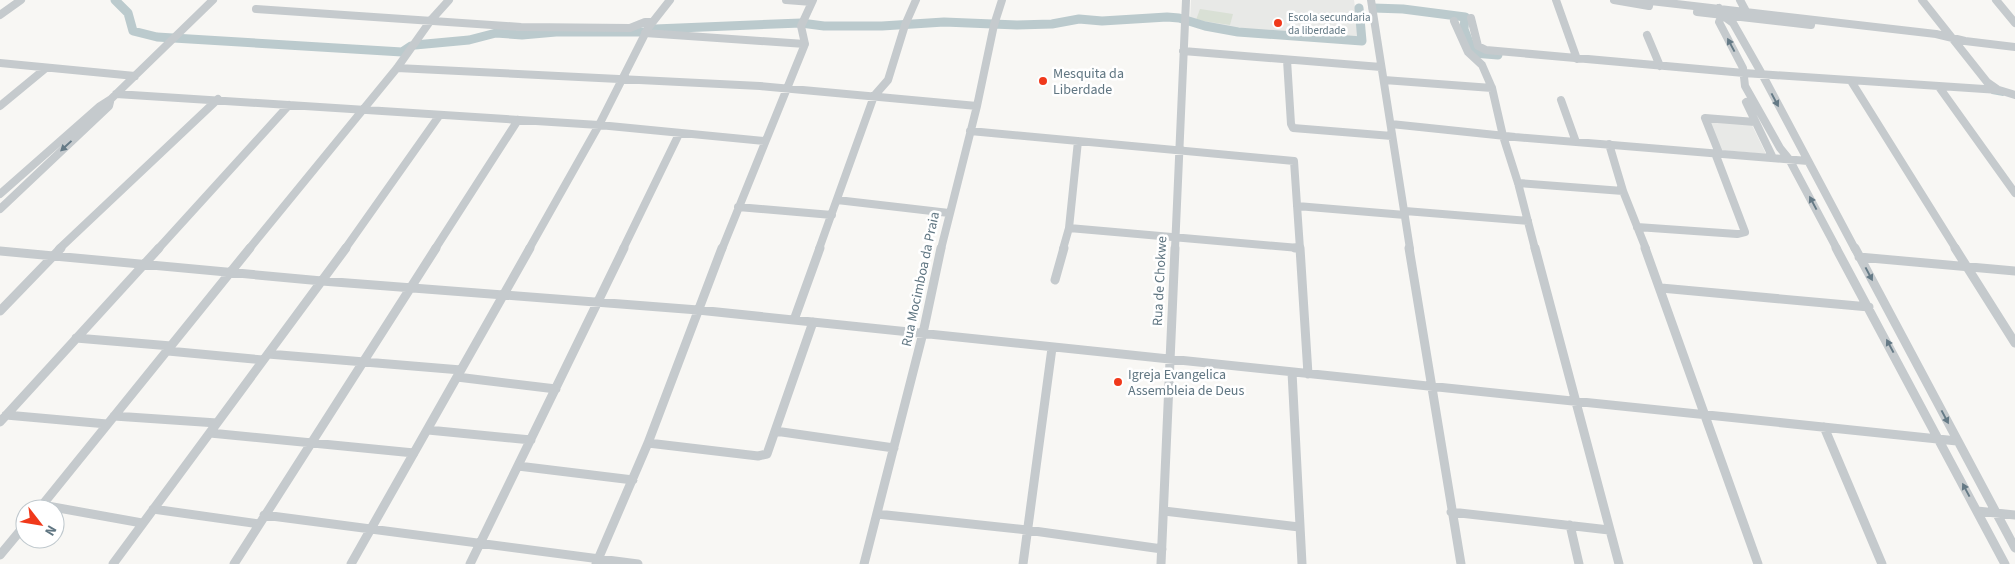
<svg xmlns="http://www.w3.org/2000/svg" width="2015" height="564" font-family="'Source Sans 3',sans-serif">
<rect width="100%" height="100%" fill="#f8f7f4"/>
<!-- built -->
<path fill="#e8e9e7" d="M1191,0h163l6,41 -109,-9 -42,-6 -19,-6z
M1707,119l44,4 15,31 -45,-4z"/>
<!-- green -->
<path fill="#d9e0d5" d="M1200,9l33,5 -3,11 -34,-5z"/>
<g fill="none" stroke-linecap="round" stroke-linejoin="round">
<!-- stream -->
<path stroke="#bbcacd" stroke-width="2" d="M1992,93l11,2"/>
<!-- canal -->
<path stroke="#bbcacd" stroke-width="9" d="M115,0l13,13 5,18 24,6 245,15 9,-6
M1373,8l30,1 62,8 -1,12 9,24 25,2
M415,45l54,-5 27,-7 26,2 34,-3h90l9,-3 146,-6 23,3h58l62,-4 73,3 35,-1 27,-5 23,2 65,-4 12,1 26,8 33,6 124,9 -3,-33"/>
<!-- minor-far1 -->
<path stroke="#c5cacd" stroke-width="8" d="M786,0l26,2
M1371,0l39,249
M1556,0l21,59
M1614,0l35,6
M1642,0l294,34 29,7 50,6
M1740,0l8,15
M1922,0l65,82 10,7
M1996,0l19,23
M1719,8l3,7 11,8 29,51 93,175
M256,9l265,18 109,1 15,-6h7
M1697,12l114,13
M0,15l21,-15
M1722,15l-3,7 24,46 2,18 35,62 9,11 48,90
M1471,18l7,28 8,4 258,23 255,17 16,5
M1454,21l14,31 14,13 10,23 11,48 15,47 17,66
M645,33l160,11
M1647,35l13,31
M1183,51l198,16
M1287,60l4,64 2,4 99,8
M0,63l135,13
M397,68l363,18 217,20
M1384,80l108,8
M1851,81l105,168
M1939,87l76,106
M116,94l483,31 166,16
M1561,100l15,42
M1746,102l27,56
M0,106l46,-38
M1391,124l124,13 293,24
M970,131l324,30 6,88
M1609,144l14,47 23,58
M1719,153l-14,-35 50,4
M1518,183l105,8
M0,194l100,-88 11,-7 102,-99
M837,200l112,13
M1297,206l108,9
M738,207l94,8
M0,209l109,-103 1,-4
M1405,211l123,10
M1637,227l100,7 8,-2 -30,-79
M1069,228l230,20
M59,249l159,-150
M158,249l131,-144
M249,249l148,-181 34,-48 18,-20
M345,249l94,-133
M435,249l83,-129
M529,249l70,-124 49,-97 22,-28
M623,249l56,-115
M722,249l83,-205 -4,-18 12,-26
M819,249l55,-153 14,-16 17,-55 11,-25
M941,249l36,-143 17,-81 8,-25
M1063,249l6,-21 9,-87
M1175,249l11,-249"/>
<!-- minor -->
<path stroke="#c5cacd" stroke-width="9" d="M1295,248h4
M1300,248l8,126
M1409,248l52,316
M1535,248l84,316
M1645,248l113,316
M1836,248l169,316
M1855,248l160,300
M1955,248l60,95
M0,251l322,30 376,29 1259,131
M1859,257l156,14
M1055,280l9,-32
M1661,288l208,19
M0,311l61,-63
M794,320l26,-72
M76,338l95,8
M168,351l95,9
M268,354l193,16
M1292,372l10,192
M457,377l99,12
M6,415l101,9
M114,416l103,7
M0,422l159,-174
M1824,427l58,137
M428,430l103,10
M775,431l119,17
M210,433l204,20
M648,443l110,13 9,-2 46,-132
M518,466l115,14
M42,505l100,18
M39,509l211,-261
M153,509l106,15
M1164,511l135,16
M1977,511l38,4
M1451,512l158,18
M877,514l150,16 135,19
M264,515l374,49
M1570,525l9,39
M0,555l25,-30
M113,564l233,-316
M234,564l202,-316
M351,564l179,-316
M470,564l154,-316
M596,564l52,-121 74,-195
M864,564l59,-231 18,-85
M1023,564l29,-216
M1161,564l14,-316"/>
</g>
<!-- one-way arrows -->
<defs><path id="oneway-solid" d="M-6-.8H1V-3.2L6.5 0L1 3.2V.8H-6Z" transform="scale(1.25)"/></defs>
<g fill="#657a86">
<use href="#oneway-solid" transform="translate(1731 45) rotate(-118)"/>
<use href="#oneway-solid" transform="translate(1775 100) rotate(62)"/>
<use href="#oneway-solid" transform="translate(66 146) rotate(137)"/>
<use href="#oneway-solid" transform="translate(1813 203) rotate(-118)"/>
<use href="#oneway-solid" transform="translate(1869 274) rotate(62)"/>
<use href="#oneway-solid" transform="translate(1890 346) rotate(-118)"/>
<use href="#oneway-solid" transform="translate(1945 417) rotate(62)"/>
<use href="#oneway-solid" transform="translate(1966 490) rotate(-118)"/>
</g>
<!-- markers -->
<g fill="#f0391b" stroke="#fff" stroke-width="2">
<circle cx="1278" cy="23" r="5"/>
<circle cx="1043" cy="81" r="5"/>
<circle cx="1118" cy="382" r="5"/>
</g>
<g text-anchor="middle" stroke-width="5" stroke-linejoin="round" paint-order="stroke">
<!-- far-poi labels -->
<g font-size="11" fill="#607682" stroke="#fff" text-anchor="start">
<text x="1288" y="21">Escola secundaria<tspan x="1288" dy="13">da liberdade</tspan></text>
</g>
<!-- poi labels -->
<g font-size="14" fill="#607682" stroke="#fff" text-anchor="start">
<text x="1053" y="78">Mesquita da<tspan x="1053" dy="16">Liberdade</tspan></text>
<text x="1128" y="379">Igreja Evangelica<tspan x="1128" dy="16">Assembleia de Deus</tspan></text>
</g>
<!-- street labels -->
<g font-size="14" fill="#607682" stroke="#fff">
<text transform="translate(920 279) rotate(-78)" y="5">Rua Mocimboa da Praia</text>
<text transform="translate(1159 281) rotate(-87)" y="5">Rua de Chokwe</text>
</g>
</g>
<!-- north arrow -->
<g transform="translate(40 524) rotate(121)"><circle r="24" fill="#ffffff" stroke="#bfc8cd"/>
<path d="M0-4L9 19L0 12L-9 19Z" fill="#f0391b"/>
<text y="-8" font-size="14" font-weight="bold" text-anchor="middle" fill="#607682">N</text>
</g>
</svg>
